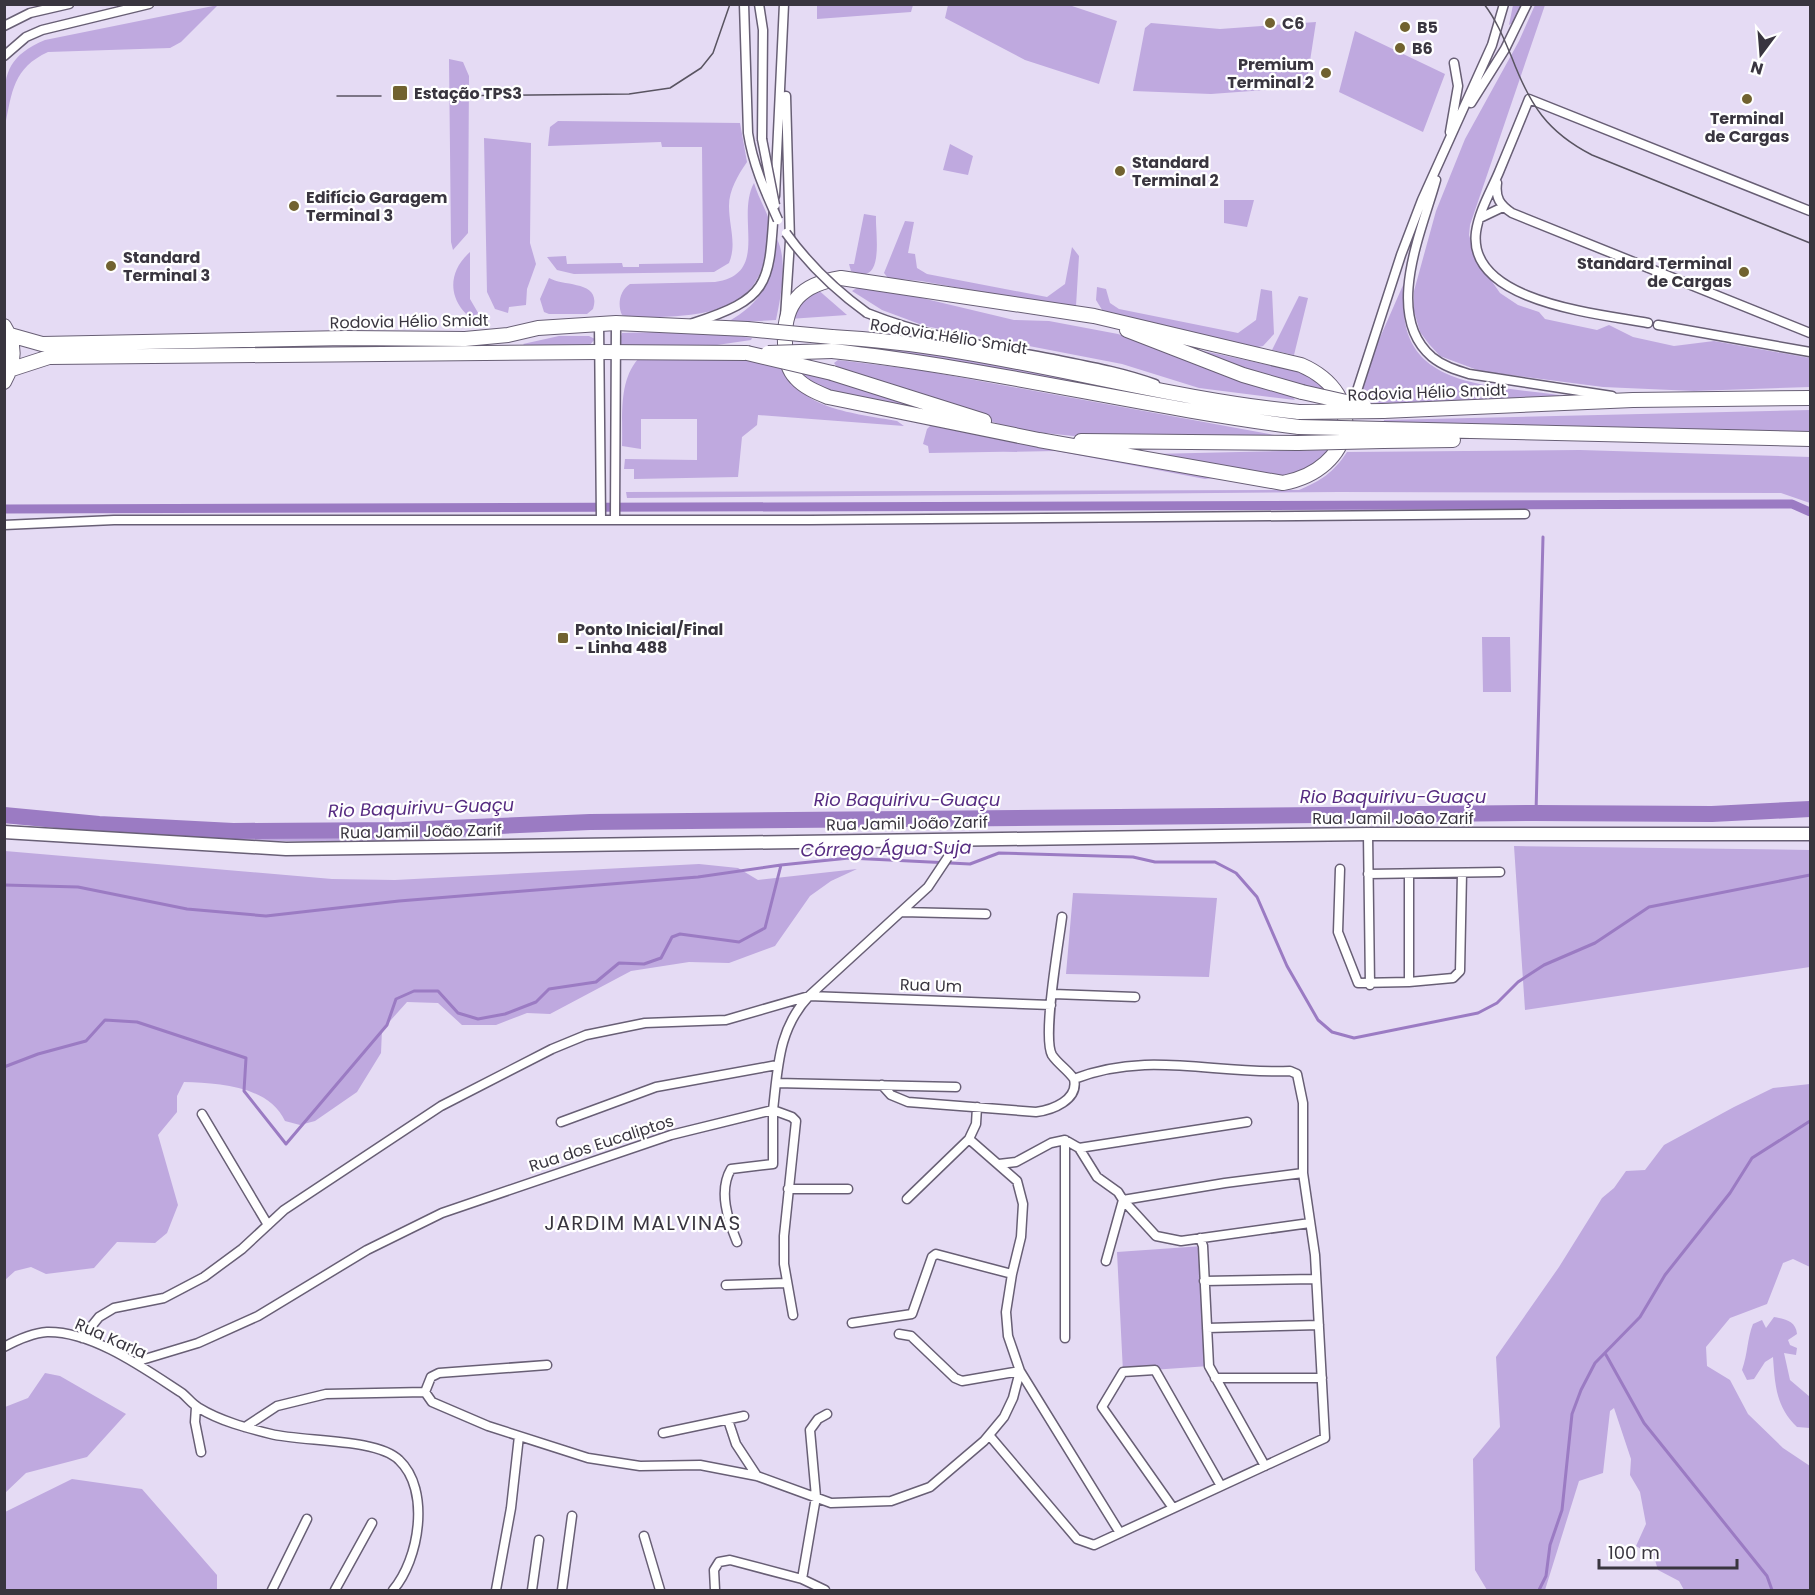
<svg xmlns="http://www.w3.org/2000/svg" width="1815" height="1595" font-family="Poppins,sans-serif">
<rect width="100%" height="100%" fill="#e5dbf4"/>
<!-- green -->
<path fill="#bfa9df" d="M1066,4l51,17 -18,63 -74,-24 -80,-42 3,-13z
M218,5l-37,37 -11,6 -122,4c-35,16 -36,40 -43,74 -1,-44 -5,-67 40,-86z
M817,5v-1l96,1 -2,7 -94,7z
M1513,5h9l-8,17 -5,3z
M1535,5h10l-75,220 -1,10 8,25 23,33 18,12 21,7 6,7 52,11 12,-5 24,12 41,9 40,-5 96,17v29l-116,4 -91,-4 -123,-16 -40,-15 -11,-12 -9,-12 -6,-21v-20l22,-80 29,-72 54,-98z
M1316,22l-10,65 -95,7 -78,-3 12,-63 6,-5 69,6z
M1355,31l90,43 -22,58 -84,-40z
M449,59l14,3 6,14 -1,157 -15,17 -2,-8z
M558,121l182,2 7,39c-9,13 -18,28 -18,44 0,20 8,38 0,57l-15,9 -140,2 -17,-4 -10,-13 19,-1 1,8 55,-1 1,4h16v-3l64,-1 -1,-116h-40l-1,-5 -113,4 2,-19z
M484,138l47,5 -1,100 6,21 -9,25 -1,16 -17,2 -1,6 -13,-4 -8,-17z
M950,144l23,12 -5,19 -25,-5z
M754,183c4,14 13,28 17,43 2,8 -4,22 -6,31 -13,65 -83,58 -134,61l-9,-3c-5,-11 -2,-25 8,-31l85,-2c56,-8 20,-64 39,-99z
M1254,200l-7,27 -23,-4v-23z
M864,214l12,2c-1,16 10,73 -25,55l-2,-7h5z
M905,221l9,1 -6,31 7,1 2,14 10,6 120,23 18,-13 7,-37 7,9 -3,50 -6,2 -149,-27 -33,-3 -4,-5z
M777,239c11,22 4,57 -1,81l-50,3c39,-22 45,-42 51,-84z
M470,252v47l14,24 -1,3c-32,-16 -41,-49 -13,-74z
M1407,276c-22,111 73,108 152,119l1,5 -177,4 -25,-7 6,-23z
M549,278c15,9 53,2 44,31l-6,5h-38l-5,-2 -4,-13z
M863,284l151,36 35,1 69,13 172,60 5,6 -96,-12 -77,-24 -197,-38 -43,-16 -30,-19z
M1097,287l9,2 4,14 9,6 119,24 18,-13 5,-31 11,2 2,43 -11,12 -10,2 -149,-35 -8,-13z
M816,288l31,27 -58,4 4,-12z
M1299,296l9,2 -14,57 -22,-5z
M662,332l53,1 37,5 -1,2 -34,5 -92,2 -6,-4 3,-10z
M559,336h30l6,3 -6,7 -63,1 -3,-3z
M832,343l66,3 401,71v3c-156,-10 -312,-58 -467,-77z
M1171,344l126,27 18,8 13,13 -25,-4z
M638,359h109l34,6c19,45 73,48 116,56l7,5 -146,-11 -1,10 -15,12 -4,40 -104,2v-10h-10l1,-10 72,1v-41h-56v30l-19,-3c1,-28 -4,-64 16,-87z
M838,360l82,10 360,66 -197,1 -67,-7 -179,-63 -3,-4z
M796,368l162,50 -130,-25 -22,-14z
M1810,410v21l-73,2 -354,-8 1,-5z
M932,424l282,54 -9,1 -149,-28 -127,2 -1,-7 -5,-2 4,-15z
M1327,450l1,5 -40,24 -136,-25z
M1580,450l230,7v46l-29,-10 -442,-1 -712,6 -1,-6 673,-2c22,-9 35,-18 48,-38z
M1482,637h28l1,55h-28z
M4,819c29,1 58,7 87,8 87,6 176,7 264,9 56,2 111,-8 167,-9l3,4c-173,21 -348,7 -520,-8z
M1514,846l296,4v117l-285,43z
M5,851l327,28 63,1 304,-16 39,4 20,12 99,-11 -26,12 -21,15 -35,50 -46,17 -40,-1 -58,9 -81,43 -23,-1 -31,12h-34l-24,-22 -31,-1 -25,28 -1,23 -24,39 -42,29 -15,4 -15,-4c-16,-35 -66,-38 -101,-39l-7,14v16l-19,23 20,70 -11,28 -12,10 -38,-1 -23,26 -48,6 -15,-7 -16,4 -10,9z
M1073,893l144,5 -8,79 -143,-3z
M1810,1084v183l-17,-8 -10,4 -16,41 -37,14 -24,29 1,19 23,14 18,34 35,34 27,18v124h-126l-5,-9 -21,-11 -4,-13 -18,-11 10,-22 -6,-32 -10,-17 1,-16 -17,-51 -4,3 -7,62 -24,8 -34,109h-58l-12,-20 -2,-111 27,-32 -4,-70 63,-90 43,-69 12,-10 12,-17 19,-1 19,-25 70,-38 39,-19z
M1203,1246l6,120 -86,6 -6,-120z
M1774,1317c11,2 22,4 23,17l-9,6 2,5 7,3 -1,7 -12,-2 6,27 20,17v31l-13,-1c-21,-20 -22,-42 -24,-70l-8,5 -11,17 -7,1 -5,-10c6,-17 5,-31 11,-46l9,-4 4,8z
M45,1373l15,3 66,38 -39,43 -61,16 -21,20v-86l23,-9z
M72,1479l70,10 75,86v15h-212v-78z"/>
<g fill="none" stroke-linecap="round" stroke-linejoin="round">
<!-- stream -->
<path stroke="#9b7bc3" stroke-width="3" d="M1536,813l7,-276
M4,885l74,2 109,22 79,7 133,-15 299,-24 83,-12
M4,1067l34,-13 48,-13 19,-21 32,2 109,36 -2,33 42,53 101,-119 9,-26 18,-8h24l20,22 20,6 27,-5 31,-12 13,-13 47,-7 23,-19 25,1 17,-6 11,-21 8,-3 59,8 26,-14 16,-63 68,-7 121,6 29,-11 134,4 22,5h60l21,11 21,24 30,69 31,54 14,12 22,6 124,-25 19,-10 21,-21 26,-17 51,-22 54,-36 161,-32
M1605,1353l39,70 123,153 5,14
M1539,1590l7,-14 4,-31 12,-35 10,-96 9,-24 14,-27 45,-46 25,-42 65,-82 22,-35 58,-37"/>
<!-- canal -->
<path stroke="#9b7bc3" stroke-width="9" d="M4,509l1788,-5 18,8"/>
<!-- river -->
<path stroke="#9b7bc3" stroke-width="16" d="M4,815l95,9 134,7 169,-1 188,-8 946,-9 176,1 98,-5"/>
<!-- minor casing -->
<g stroke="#685f75" stroke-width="11">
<path id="minor" d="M759,4l4,26 -1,109
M4,26l26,-13 39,-9
M4,56l22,-19 16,-7 107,-26
M1471,103l34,-54 22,-45
M1450,132l8,-46 -4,-23
M1436,180c-14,51 -53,135 -4,177 11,9 24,13 37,17l143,22
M1497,183c-2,15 3,22 15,30l298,120
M775,196l9,-192
M1480,218l23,-11
M867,313c60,24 123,34 186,46 35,7 69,13 102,25
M785,317l5,-76 -4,-145
M599,323l2,197
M693,323c77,-25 76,-38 81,-115
M1648,323c-46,-9 -181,-20 -172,-91 3,-21 15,-41 23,-60 10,-24 20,-48 30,-73l281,112
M1658,325l152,27
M1352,406l49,-151 21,-55 70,-155 12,-41
M615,520l1,-197
M4,525l110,-5h696l715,-6
M1368,834l2,151
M1340,869l-2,63 20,51 51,-1v-108
M1368,874l132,-2
M902,912l84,2
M1409,982l44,-4 7,-7 2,-98
M1053,994l82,3
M776,1083l180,4
M882,1085l9,10 17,7 128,10c16,-2 43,-12 38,-33 -6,-9 -16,-15 -22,-24 -10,-18 7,-113 10,-138
M202,1114l66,111
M561,1122l95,-35 121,-22
M1079,1148l168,-26
M999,1164l17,-2 35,-19 14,-3 14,8 18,29 21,15 5,8 -17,61
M1303,1173l-78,10 -102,17 33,36 25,5 129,-18
M788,1189h60
M907,1199l62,-60 7,-15 1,-17
M1200,1238l3,8 6,120 56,100
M737,1242c-9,-22 -19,-51 -6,-73l42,-5v-54l19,7 4,4 -12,115v28l9,51
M1204,1281l112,-2
M726,1285l61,-2
M852,1323l60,-9 20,-57 4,-3 76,20
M1207,1328l112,-3
M899,1334l12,2 44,42 7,3 58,-10 100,162
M82,1338l17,-21 15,-9 50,-10 40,-21 38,-28 42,-39 157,-104 111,-57 34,-14 59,-12 81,-3 83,-24 242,9
M1065,1338v-198
M4,1347c13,-7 28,-14 43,-15 46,-1 98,37 135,61 6,5 10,11 17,15 21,13 48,20 72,26 32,8 106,4 128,26 32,30 20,100 -6,130
M135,1362l63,-19 60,-27 109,-66 75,-37 229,-78 102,-25c5,-43 5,-81 36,-114l119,-109 32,-48
M547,1365l-108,8 -8,4 -6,15 7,10 56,24 100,32 52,8 60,-1 57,11 74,27 60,-2 39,-14 54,-46 20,-24 9,-19 7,-27 -12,-35 -2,-24 6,-38 9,-37 2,-33 -6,-23 -48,-42
M1215,1378h107
M196,1407l-1,15 6,30
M728,1420l8,24 21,32
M245,1427l32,-21 49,-12 99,-2
M663,1433l81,-17
M989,1435l88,104 17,6 231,-107 -10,-183 -12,-82v-70l-6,-29 -7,-3c-75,4 -141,-21 -216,8
M1173,1508l-71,-101 21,-35 32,-2 66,116
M644,1536l16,54
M272,1590l35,-71
M335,1590l37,-67
M496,1590l15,-82 8,-72
M532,1590l7,-50
M562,1590l10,-74
M715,1590l-1,-20 5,-8 11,-2 72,19
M825,1590l-23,-11 14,-82 -6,-67 8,-11 9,-5"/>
</g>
<!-- secondary casing -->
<g stroke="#685f75" stroke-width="15">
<path id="secondary" d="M4,832l282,17 1082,-15h442"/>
</g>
<!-- primary casing -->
<g stroke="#685f75" stroke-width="16">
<path id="primary" d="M841,278l253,38 207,49c69,30 53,105 -18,118l-244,-43 -211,-43c-12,-5 -24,-10 -32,-19 -9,-9 -11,-23 -11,-35 -2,-41 17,-59 56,-65z
M4,326c12,19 11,36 0,56
M1127,330l116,45 59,17
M10,335l32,9 304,-6 119,1 43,-4 30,-7 78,-5 131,6
M832,337c158,8 310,59 467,75
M832,351c157,17 310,56 467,76
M12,369l37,-12 550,-5 148,1
M832,373l152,48
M1383,411l250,-11 177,-2
M1383,429l427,10
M1081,441l217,2
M1383,441l70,-1"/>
</g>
<!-- minor -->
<use href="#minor" stroke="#fff" stroke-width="8"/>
<!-- secondary -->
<use href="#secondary" stroke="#fff" stroke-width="12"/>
<!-- primary -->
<use href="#primary" stroke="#fff" stroke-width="14"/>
<!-- tram -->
<path stroke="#595461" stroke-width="1.5" d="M1484,4c13,17 20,35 28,54 18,47 35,74 80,97l218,88
M337,96h44
M420,96l209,-2 41,-6 31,-20 12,-15 17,-49"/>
<!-- minor-bridge casing -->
<g stroke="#685f75" stroke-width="11" stroke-linecap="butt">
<path id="minor-bridge" d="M744,4l4,129c5,32 17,58 30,87
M762,139l13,66
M786,233c23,32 49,57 81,80"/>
</g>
<!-- primary-bridge casing -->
<g stroke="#685f75" stroke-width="16" stroke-linecap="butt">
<path id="primary-bridge" d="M747,329l85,8
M747,353l85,20
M768,353l64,-2
M1302,392l62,14
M1299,412l84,-1
M1299,427l84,2
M1298,443l85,-2"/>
</g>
<!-- minor-bridge -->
<use href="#minor-bridge" stroke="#fff" stroke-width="8"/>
<!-- primary-bridge -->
<use href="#primary-bridge" stroke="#fff" stroke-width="14"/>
</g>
<!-- markers -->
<g fill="#716230" stroke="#fff" stroke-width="2">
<circle cx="1270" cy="23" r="6"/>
<circle cx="1405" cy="27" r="6"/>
<circle cx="1400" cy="48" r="6"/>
<circle cx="1326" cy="73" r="6"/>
<rect x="392" y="85" width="16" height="16" rx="3"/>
<circle cx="1747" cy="99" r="6"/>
<circle cx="1120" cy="171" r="6"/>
<circle cx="294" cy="206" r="6"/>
<circle cx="111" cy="266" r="6"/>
<circle cx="1744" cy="272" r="6"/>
<rect x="557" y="632" width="12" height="12" rx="3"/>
</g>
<g text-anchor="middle" stroke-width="4.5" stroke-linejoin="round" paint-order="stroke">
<!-- poi labels -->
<g font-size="16" font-weight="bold" fill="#39353f" stroke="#fff" text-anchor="start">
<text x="1282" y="29">C6</text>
<text x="1417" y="33">B5</text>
<text x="1412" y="54">B6</text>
<text x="1314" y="70" text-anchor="end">Premium<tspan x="1314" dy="18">Terminal 2</tspan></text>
<text x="414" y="99">Estação TPS3</text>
<text x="1747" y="124" text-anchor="middle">Terminal<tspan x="1747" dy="18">de Cargas</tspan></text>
<text x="1132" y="168">Standard<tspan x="1132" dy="18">Terminal 2</tspan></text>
<text x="306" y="203">Edifício Garagem<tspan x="306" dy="18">Terminal 3</tspan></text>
<text x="123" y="263">Standard<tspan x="123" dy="18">Terminal 3</tspan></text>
<text x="1732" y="269" text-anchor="end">Standard Terminal<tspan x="1732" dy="18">de Cargas</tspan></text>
<text x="575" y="635">Ponto Inicial/Final<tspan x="575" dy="18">- Linha 488</tspan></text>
</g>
<!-- street labels -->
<g font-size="16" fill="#39353f" stroke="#fff">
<text transform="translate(409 321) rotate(-1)" y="6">Rodovia Hélio Smidt</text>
<text transform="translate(949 336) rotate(9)" y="6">Rodovia Hélio Smidt</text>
<text transform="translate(1427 392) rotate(-2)" y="6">Rodovia Hélio Smidt</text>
<text x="1393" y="824">Rua Jamil João Zarif</text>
<text transform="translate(907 823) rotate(-1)" y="6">Rua Jamil João Zarif</text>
<text transform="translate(421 831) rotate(-1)" y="6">Rua Jamil João Zarif</text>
<text transform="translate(931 985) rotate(2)" y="6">Rua Um</text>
<text transform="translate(601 1143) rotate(-18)" y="6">Rua dos Eucaliptos</text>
<text transform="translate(111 1338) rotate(24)" y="6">Rua Karla</text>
</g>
<!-- water labels -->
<g font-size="18" font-style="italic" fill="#572c82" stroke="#fff">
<text x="1393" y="803">Rio Baquirivu-Guaçu</text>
<text x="907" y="806">Rio Baquirivu-Guaçu</text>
<text transform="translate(421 808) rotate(-2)" y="6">Rio Baquirivu-Guaçu</text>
<text transform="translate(886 849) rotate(-1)" y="6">Córrego Água Suja</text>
</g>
<!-- quarter labels -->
<g font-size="20" letter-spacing="1.5" fill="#39353f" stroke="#fff">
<text x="643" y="1230">JARDIM MALVINAS</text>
</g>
</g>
<!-- border -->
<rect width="1815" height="1595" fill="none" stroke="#39353f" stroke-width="12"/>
<!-- north arrow -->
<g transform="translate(1761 54) rotate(196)" stroke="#ffffff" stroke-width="4.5" paint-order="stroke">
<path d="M0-4.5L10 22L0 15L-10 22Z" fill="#39353f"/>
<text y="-9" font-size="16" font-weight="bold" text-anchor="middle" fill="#39353f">N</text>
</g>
<!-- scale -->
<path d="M1599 1559v9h138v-9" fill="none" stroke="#39353f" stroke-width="3"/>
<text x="1608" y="1559" font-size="18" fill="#39353f" stroke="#ffffff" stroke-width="4.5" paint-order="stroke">100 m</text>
</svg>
